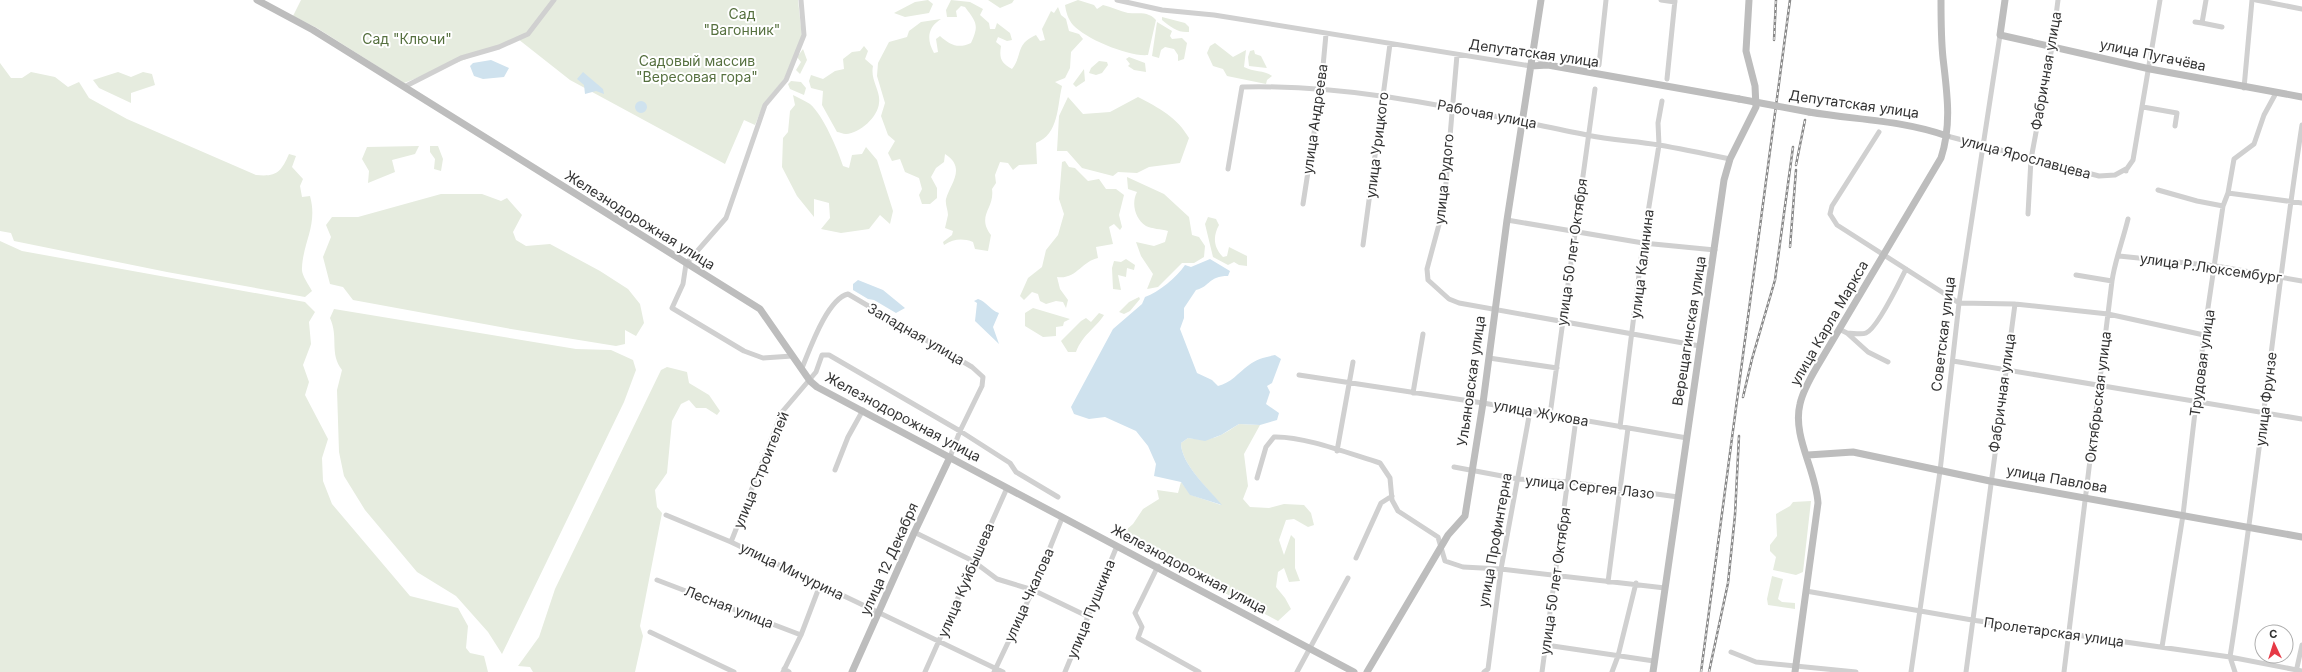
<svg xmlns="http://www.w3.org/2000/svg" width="2302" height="672" font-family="Inter,sans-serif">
<rect width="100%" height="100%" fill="#fff"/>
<!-- green -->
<path fill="#e6ecdf" d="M301,0h497l4,36 -18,43 -20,24 -9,22 -11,-5 -19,44 -155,-84 -52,-41 -114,44 -87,-55 -24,-12z
M928,0l5,4 -4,9 -24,4 -11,-4 21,-11z
M951,0l19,2 13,7 -3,6 9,8 1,6h5l2,-6 13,10 2,7 -5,1 -9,-4 -2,5 5,4c-2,12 0,17 11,23 11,-14 3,-25 24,-34l4,6 5,-1 -3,-11 9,-18 3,2 4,-6 3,8 5,4 3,12 10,3 4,5 -12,13 -1,16 -5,10 -10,4 7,4c-5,21 -3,48 -26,57l1,21 -18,1 -6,5 -5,-7 -8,-1 -5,13 1,8 -4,6c3,20 -16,26 -1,46l-3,16 -13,-2 -2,-7c-11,-4 -19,-3 -29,3l-1,-3 9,-7 1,-4 -8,-3c1,-4 2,-9 3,-13 0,-5 -3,-11 -2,-16 4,-15 21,-31 -1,-45l-1,8 -8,6 -5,9 6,11v10l-7,6h-8l-3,-9 3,-6 -3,-11 -14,-6 -5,-13 -8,2 -4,-8 7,-12 -7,-6 -7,-19 4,-13 -8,-27 1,-13 11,-21 18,-5 2,-6 12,-9 20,-3c-13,8 -15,20 -7,34l4,-1 -2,-13 4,-3c10,9 18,13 31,7 8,-18 6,-20 -6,-36l-4,-1 -5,5 1,6h-10l-1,-7z
M988,0h26l-2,3 -12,5z
M1078,0l16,5 3,4 6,-4c8,2 17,6 25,8 11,1 20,-2 28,7l-8,35c-19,2 -62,-16 -75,-30 -5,-6 -7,-13 -8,-20z
M1162,17l23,6 4,4v5c-11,1 -18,-5 -27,-12z
M1157,22l15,9 -2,5 2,3 10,-1 5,5 -3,16 -6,2v-6l-4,-6 -9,-2 -4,3 -2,8 -7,-2z
M1215,43l18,14 13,-7 -2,17c9,5 20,3 28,9l-5,4 -1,4 -39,-8 -4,-7 -10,-3 -6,-13 3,-7z
M864,46l4,5 -3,8 8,7c-3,14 8,25 6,37 -1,14 -19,30 -33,31 -3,0 -7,-2 -9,-2l-15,-27 1,-14 -12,-3 -2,-7 2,-6 12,4 12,-8 9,-2 -1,-10 9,-7 8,-1z
M803,49l4,11 -7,14 -4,-4 5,-8 -4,-5z
M1254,50l1,4 6,2 6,12 -18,-2 -1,-9 2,-6z
M1129,57l16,6 1,9 -12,-2 -6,-4 2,-2 -4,-5z
M1099,61l8,1 1,3 -6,8 -6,2 -7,-2 2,-5z
M0,63l11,15h11l9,-6 24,5 13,10 11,-5 10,16 38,21 129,56c21,2 25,-3 33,-21l7,2 -4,11 11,12 -3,7 2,11 8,-1c8,29 -7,46 -8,72 -1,7 7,17 10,23l-7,6 -138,-25 -153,-31 -3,-8 -11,-2z
M1084,69l1,12 -9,6 -3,-3z
M118,72l13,5 12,-5 9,2 3,11 -24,8v10l-32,-15 -6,-8z
M791,81l10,1 5,6 -2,7 -14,-6 -2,-5z
M793,95c6,3 12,6 17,9 13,11 28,46 33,62l6,2 3,-13 10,-1 4,-7 11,13 16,51 -3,13 -10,-9 -11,14 -28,4 -20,-4 9,-11 -1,-15 -15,-4v18l-17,-21 -15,-29 1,-29 5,-6 2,-21 5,-6z
M1068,97l15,17 27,-2 28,-15c21,11 39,20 51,41l-9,25 -31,4 -12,6 -19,-1 -5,4 -31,-8 -15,-17h-10l2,-35z
M419,146l-4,8 -23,6 3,12 -27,11 1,-12 -7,-12 5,-12z
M430,146h8l5,13 -2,12 -7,-2 1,-10 -5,-7z
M1065,161l4,6 6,1 13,13 11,-2 7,10h10l8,6 -5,20 3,12 -2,3 -6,-6 -5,3 4,17 -17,3 2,11c-16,3 -22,22 -41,19l3,12 8,11 -2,8 -3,-6 -7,-1 -10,3 -6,-3 -2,-7 -6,-2 -8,8 -4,-4 8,-18 14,-11 4,-17 12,-15 6,-21 -5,-15 3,-37z
M1127,177l37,17 25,23 3,18 7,2 6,9 -1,11 -10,6h-12l-24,24 -11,2 6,-15 -12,-18 -5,-14 18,4 11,-4 3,-11c-7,-2 -16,-2 -22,-5 -11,-7 -15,-23 -9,-34l-9,-3z
M441,194h41l19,7 6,-3 15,17 -9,17 3,8 10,6 24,-2 50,27 28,18 12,15 4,19 -8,13 -11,-6v14l-9,2 -105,-17 -158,-29 -10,-13 -13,-3 -7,-27 8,-20 -5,-12 6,-8h26z
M1208,217l8,2 3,6c-6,11 -6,22 4,32l4,-1 2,-9 18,9v10l-8,-1 -5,-3 -6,3 -15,-8 -8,-33z
M0,241l22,10 283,51 10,10 -6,10 2,22 -8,21 6,17 -4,13 23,44 -6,19 1,23 9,23 78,92 48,12 10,18 -2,22 4,5 14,3 4,16h-488z
M1126,259l9,6 -1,5 -7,-2 -1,9 -8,-2 3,15 -8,-1 -1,-21 2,-7 7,1z
M1139,297l1,2 -10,12 -6,3 -5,-2 10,-10z
M1033,308l37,11 -6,3 -1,4 -7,1v9l-13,1 -18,-11v-13z
M334,309l242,40 35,1 22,10 3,10 -12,32 -122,252 -14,-22 -32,-36 -39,-24 -52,-62 -21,-34 -5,-24 -2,-62 5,-20c-13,-17 -3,-32 -12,-52z
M1099,313l5,2c-10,15 -21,19 -28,37h-8l-7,-11 20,-20 5,-3 5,4z
M667,367l20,5 2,11 20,12 11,16 -3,4 -11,-7h-10l-7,-8 -8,4 -9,17 -5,52 -12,17 2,17 5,6 -22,113 3,10 -8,36h-102l-3,-5 -12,-1 21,-29 16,-48 106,-219z
M1239,424l21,1 -16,29 4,32 -5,13 7,8 19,1 15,-4 20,1 7,8 3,12 -6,2 -14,-8 -8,1 -7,20 5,15 7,-20 4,4v29l5,13 -11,1 -5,-14 -6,4 -2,15 9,11 6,11 -13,12 -160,-84 15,-13 10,-15 16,-10 -2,-9 21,3 3,-11 10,13 30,10c-13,-17 -40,-41 -40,-62l7,-5c24,4 31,-1 51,-14z
M1811,501l-8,71 -7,3 -23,-5 3,-13 -6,-6v-6l7,-9 -1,-22 14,-8 3,-4z
M1772,576l11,3 -5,20 4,3 13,1v6l-27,-4 -1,-6z"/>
<!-- water -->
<path fill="#cfe2ee" d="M491,60l18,8 -5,9 -21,2 -9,-3 -4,-10 3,-3z
M583,72l20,17 1,5 -8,-3 -11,3 -1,-9 -7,-6z
M635 107a6 6 0 1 1 12 0a6 6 0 1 1-12 0Z
M1210,259l20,12 -2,5c-20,0 -17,10 -32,14l-12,18v10l-4,11 17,44 15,7 6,6c13,-3 20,-13 31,-21 7,-6 17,-8 26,-10l6,4 -9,24 -5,3 3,6 -4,12 13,9 -2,7 -17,5 -21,-1 -18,11 -16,6 -17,-3 -7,5c0,21 27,45 41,62l-32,-10 -9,-13 -27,-6 2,-12 -8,-18 -12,-15 -31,-14 -16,2 -15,-5 -3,-7 42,-78 29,-25 3,-7c14,-5 31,-19 40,-32l6,2z
M858,280l25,10 22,18 -9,5 -22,-13 -6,-1 -15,-9v-6z
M978,299c9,3 12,11 21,14l-6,14 6,17 -24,-23 2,-18 -3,-2z"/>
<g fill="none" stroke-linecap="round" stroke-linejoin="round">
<!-- street -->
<path stroke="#d0d0d0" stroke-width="5" d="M1117,0l45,10 52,5 317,51
M1661,0l14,2
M2206,0l-4,23 20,4
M2256,0l46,9
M2195,22l7,1
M1533,50l6,9 8,6
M1457,55l-13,151 -17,63 1,11 21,19 10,4 241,43
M1599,65l7,-65
M1667,79l8,-79
M404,87l57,-29 38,-11 29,-13 26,-34
M2244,88l8,-88
M2143,107l34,6 -2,13
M1879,132l-47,74 -2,8 7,11 122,78 56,1 93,10 96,21
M1947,136l152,40 16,-1 11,-6v2
M1228,169l14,-82c118,-3 230,25 345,48 23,5 48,6 72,10 23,4 47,9 71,14
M2126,170l7,-10 27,-160
M2158,190l39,11 26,5
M2228,193l74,10
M1303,204l18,-116 5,-54
M2028,214l3,-55 21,-112 6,-47
M1507,220l136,23 72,7
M1363,245l27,-201
M2119,256l97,10 86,15
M2076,275l36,6
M1839,329l8,4 21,19 20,10
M1847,333c6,0 14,2 19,0 12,-5 34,-52 40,-64
M792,356l-29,2 -19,-7 -72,-43 11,-24 3,-20 40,-46 39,-113 21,-25 18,-45 -3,-35
M1489,358l68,10
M1953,361l349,58
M802,368c8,-19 25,-69 46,-74l124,73 11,10 -1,9 -22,45 -10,26
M1299,375l184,28 204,35
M1413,393l10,-59
M1550,415l45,-326
M1620,427l23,-184 16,-98 -1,-22 4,-22
M1337,451l16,-89
M1454,467l64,12 51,3 109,15
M835,470l13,-33 15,-27
M1257,478l9,-31 8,-10c30,-1 76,17 106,26l10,15 2,22 6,11 40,26 7,24 18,6 38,2 164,19
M666,515l65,27 272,130
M914,532l59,29 24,18 36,11 56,27
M731,542l51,-130 34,-40 6,-17h7l131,76 50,32 6,9 42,25
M1356,558l25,-55 11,-7
M1158,566l-23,47 7,14 -4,11 61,34
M657,580l144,55
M1608,582l20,-154
M1806,591l166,29 258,37 72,14
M650,632l84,40
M1546,645l108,16
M2162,647l21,-132 21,-180 19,-129 5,-13 6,-34 20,-15 10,-29 12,-22
M1731,652l25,10 100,10
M784,669l5,3
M783,672l18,-37 19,-50
M925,672l82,-184
M994,672l39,-82 29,-72
M1065,672l52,-126
M1297,672l51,-94
M1484,672l4,-3 13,-100 29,-158
M1542,672l34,-253
M1612,672l6,-16 18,-73
M1911,672l29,-201 19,-168 41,-268
M1966,672l49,-368
M2064,672l48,-391c3,-21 11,-41 16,-62
M2235,672l-5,-15c28,-177 45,-355 72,-532
M2296,672l6,-27"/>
<!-- secondary -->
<path stroke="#bdbdbd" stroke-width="7" d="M257,0l56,30 447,279 50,72 7,6 537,285
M2005,0l-5,35 150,34 152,28
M1531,66l17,-1 191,34
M1809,112c47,8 93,8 138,24
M1808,455l45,-3 137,29 312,56
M852,672l62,-139 36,-76
M1367,672l81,-137 17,-19 18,-113 24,-183 34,-220
M1653,672l71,-492 6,-21 26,-52 -1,-21 -9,-35 3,-51
M1795,672l23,-169c-2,-33 -26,-67 -18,-99 3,-14 11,-27 18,-39l123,-207c11,-34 6,-65 2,-100 -2,-19 -2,-38 -2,-58"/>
<!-- rail casing -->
<g stroke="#888" stroke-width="2.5">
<path id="rail" d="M1774,40l2,-40
M1796,165l9,-45
M1790,247l6,-77
M1743,397l9,-38 23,-79 18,-133
M1701,672l89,-672
M1709,672l19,-89 7,-68 4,-79"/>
</g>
<!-- rail -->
<use href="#rail" stroke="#fff" stroke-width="1" stroke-dasharray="3" stroke-linecap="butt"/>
<!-- secondary-bridge -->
<path stroke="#bdbdbd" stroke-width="7" d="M1739,99l70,13"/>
</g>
<g text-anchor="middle" stroke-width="4" stroke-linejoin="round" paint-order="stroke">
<!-- park labels -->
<g font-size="14" fill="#56703f" stroke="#fff">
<text x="742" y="19">Сад<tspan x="742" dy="16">"Вагонник"</tspan></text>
<text x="407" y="44">Сад "Ключи"</text>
<text x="697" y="66">Садовый массив<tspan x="697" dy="16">"Вересовая гора"</tspan></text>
</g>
<!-- street labels -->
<g font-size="14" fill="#333" stroke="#fff">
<text transform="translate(1534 53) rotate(8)" y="5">Депутатская улица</text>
<text transform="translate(2153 55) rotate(12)" y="5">улица Пугачёва</text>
<text transform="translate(2046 71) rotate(-80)" y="5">Фабричная улица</text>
<text transform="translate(1854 104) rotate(8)" y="5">Депутатская улица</text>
<text transform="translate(1487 114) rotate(11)" y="5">Рабочая улица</text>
<text transform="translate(1315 119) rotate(-82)" y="5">улица Андреева</text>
<text transform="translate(1377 145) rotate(-83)" y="5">улица Урицкого</text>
<text transform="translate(2026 157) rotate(15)" y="5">улица Ярославцева</text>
<text transform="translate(1444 179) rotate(-84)" y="5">улица Рудого</text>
<text transform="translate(640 220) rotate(32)" y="5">Железнодорожная улица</text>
<text transform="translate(1572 252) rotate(-82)" y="5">улица 50 лет Октября</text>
<text transform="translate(1642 264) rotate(-83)" y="5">улица Калинина</text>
<text transform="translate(2211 268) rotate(8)" y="5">улица Р.Люксембург</text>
<text transform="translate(1829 323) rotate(-60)" y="5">улица Карла Маркса</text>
<text transform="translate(1689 331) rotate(-81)" y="5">Верещагинская улица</text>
<text transform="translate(916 334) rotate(30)" y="5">Западная улица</text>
<text transform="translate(1943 334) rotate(-83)" y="5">Советская улица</text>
<text transform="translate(2202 363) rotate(-82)" y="5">Трудовая улица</text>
<text transform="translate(1471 381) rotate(-82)" y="5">Ульяновская улица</text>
<text transform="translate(2002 393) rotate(-82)" y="5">Фабричная улица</text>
<text transform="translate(2098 397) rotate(-83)" y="5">Октябрьская улица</text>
<text transform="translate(2266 399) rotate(-83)" y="5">улица Фрунзе</text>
<text transform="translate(1541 413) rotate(10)" y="5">улица Жукова</text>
<text transform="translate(903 417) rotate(28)" y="5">Железнодорожная улица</text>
<text transform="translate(761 470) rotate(-68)" y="5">улица Строителей</text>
<text transform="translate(2057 479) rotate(10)" y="5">улица Павлова</text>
<text transform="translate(1590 487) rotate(6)" y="5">улица Сергея Лазо</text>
<text transform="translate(1495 540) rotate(-80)" y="5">улица Профинтерна</text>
<text transform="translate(889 559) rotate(-66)" y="5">улица 12 Декабря</text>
<text transform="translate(1189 569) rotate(28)" y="5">Железнодорожная улица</text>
<text transform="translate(792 571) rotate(26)" y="5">улица Мичурина</text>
<text transform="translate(966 580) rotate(-67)" y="5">улица Куйбышева</text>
<text transform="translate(1555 581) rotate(-82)" y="5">улица 50 лет Октября</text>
<text transform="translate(1029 595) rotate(-66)" y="5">улица Чкалова</text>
<text transform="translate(729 607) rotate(21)" y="5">Лесная улица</text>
<text transform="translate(1091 609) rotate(-68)" y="5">улица Пушкина</text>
<text transform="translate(2054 632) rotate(8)" y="5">Пролетарская улица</text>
</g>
</g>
<!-- north arrow -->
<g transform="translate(2274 644) rotate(356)"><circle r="19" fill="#ffffff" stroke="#adadad"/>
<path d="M0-3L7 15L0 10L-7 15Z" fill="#e63946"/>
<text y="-6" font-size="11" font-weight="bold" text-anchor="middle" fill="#333333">С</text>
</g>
</svg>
